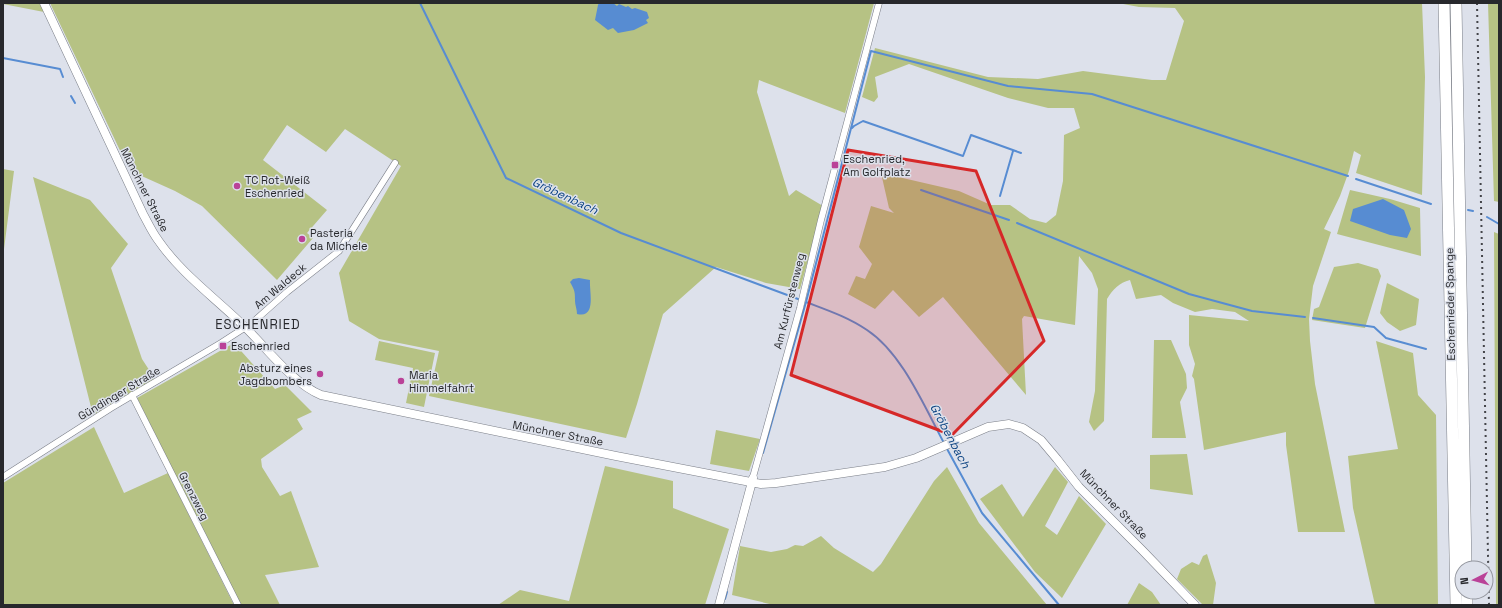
<svg xmlns="http://www.w3.org/2000/svg" width="1502" height="608" font-family="'Space Grotesk',sans-serif">
<rect width="100%" height="100%" fill="#dde1eb"/>
<!-- green -->
<path fill="#b6c284" d="M3,3h37l4,9 -41,-8z
M50,3h824l-29,110 -86,-33 -2,12 32,104 7,-6 27,16 -23,83 -34,-6 -50,-16 -53,47 -26,90 -11,34 -197,-42 10,-45 -60,-12 -30,-18 -10,-48 62,-107 -56,-37 -19,23 -39,-27 -24,35 64,50 -20,23 6,5 -36,42 -75,-74 -27,-15 -40,-18 -10,-12z
M1118,3h304l3,74 -3,118 -66,-22 5,-18 -7,-4 -5,20 -9,25 -16,33 7,3 -18,54 -4,33 1,22 5,43 30,148h-47l-12,-87v-13l-82,18 -10,-71 -2,-3 3,-12 -6,-19v-30l60,6 -14,-9 -23,-3 -17,3 -22,-9 -12,-8 -25,4 -6,-19c-11,3 -17,9 -23,19l-3,122 -10,10 -5,-9 6,-31 3,-102 -6,-16 -13,-17 -4,69 -51,-9 -2,3 4,76 -83,-98 -24,20 -26,-27 -18,19 -27,-15 8,-18 9,3 7,-15 -13,-17 12,-41 23,7 -5,-5 -8,-35 78,18 32,14h19l20,14 16,4 10,-8 7,-34 1,-46 16,-7 -6,-20h-26l-40,-10 -99,-34 -34,13 3,20 -4,5 -12,-5 13,-49 113,29 50,2 45,-8 69,9h14l18,-59 -9,-13 -36,-1z
M1488,3h11v199l-5,-1z
M3,169l11,2 -11,86z
M33,177l57,23 38,44 -17,24 31,91 13,20 -62,36z
M1350,190l40,9 30,9 1,48 -84,-22z
M1494,232l5,2v371h-3z
M1358,263l20,6 3,7 -16,52 -53,-8 2,-11 5,-2 15,-40z
M1387,283l32,16 -3,26 -16,6 -13,-9 -7,-9z
M1154,340h17l15,34 1,14 -7,14 6,36h-34z
M379,341l56,12 -11,54 -18,-4 7,-35 -38,-8z
M1376,341l37,12 5,42 18,20 2,190h-63l-22,-97 -5,-52 50,-7z
M234,343l41,46 10,-4 27,27 -15,7 6,10 -42,30 1,8 18,29 11,-5 28,76 -54,8 15,30h-41l-102,-207z
M94,427l30,66 44,-20 66,132h-231v-122z
M716,430l44,9 -11,32 -39,-7z
M1187,454l6,41 -43,-6v-34z
M605,466l68,15v27l56,21 -24,76h-207l22,-15 49,11z
M947,467l32,56 68,82h-273l-42,-10 8,-49 31,6 16,-3 8,-4 8,1 18,-10 13,12 39,24 8,-8 53,-83z
M1055,467l13,15 -23,44 12,9 22,-39 27,28 -44,74 -27,-26 -55,-73 22,-15 21,33z
M1207,554l9,29 -3,22h-10l-26,-26 4,-10 11,-7 7,3 4,-9z
M1139,583l13,9 9,13h-34z"/>
<!-- water -->
<path fill="#578cd2" d="M599,3h14l4,3 2,-2 7,3 2,-1 4,3 3,-1 12,4 2,6 -3,2 2,3 -14,7 -16,3 -5,-5 -5,2 -13,-10 3,-15z
M1383,199l21,11 7,19 -4,9 -17,-3 -40,-14 3,-12z
M579,278l11,2c-1,11 7,39 -13,34 0,-5 -2,-9 -2,-13 0,-9 0,-10 -5,-19l3,-3z"/>
<g fill="none" stroke-linecap="round" stroke-linejoin="round">
<!-- stream -->
<path stroke="#578cd2" stroke-width="2" d="M420,3l86,175 115,55 177,66
M3,58l57,11 3,8
M71,96l4,7
M852,128l2,-2 9,-5 100,35 8,-21 50,18
M1356,179l75,25
M921,190l88,30
M1000,196l13,-45
M1468,210l5,1
M1487,217l12,7
M1017,223l172,71 63,17 53,6
M806,302c21,8 42,15 61,28 35,23 57,76 77,113
M1313,318l61,9 12,11 40,11
M946,447l36,66 77,92
M763,453l43,-151 65,-251 137,35 84,8 256,82
M725,599l2,-7"/>
<!-- street casing -->
<g stroke="#7b7f88" stroke-width="7">
<path id="street" d="M132,395l106,210
M3,477l108,-69 110,-65 31,-20 35,-31 52,-41 56,-88
M753,477l47,-169 21,-88 58,-217"/>
</g>
<!-- secondary casing -->
<g stroke="#7b7f88" stroke-width="9">
<path id="secondary" d="M44,3l99,211c5,9 9,18 15,26 24,35 59,59 89,89 21,21 47,55 74,66l295,61 145,28 15,-1 109,-16 31,-9 72,-31 21,-3 14,4 18,12 16,19 22,28 63,63 53,55
M719,605l34,-127"/>
</g>
<!-- highway casing -->
<g stroke="#7b7f88" stroke-width="12">
<path id="highway" d="M1444,3l12,602
M1456,3l10,565
M1467,592v13"/>
</g>
<!-- street -->
<use href="#street" stroke="#fff" stroke-width="6"/>
<!-- secondary -->
<use href="#secondary" stroke="#fff" stroke-width="8"/>
<!-- highway -->
<use href="#highway" stroke="#fff" stroke-width="11"/>
<!-- rail -->
<path stroke="#44454a" stroke-width="2" stroke-dasharray="2 4" stroke-linecap="butt" d="M1477,3l12,602"/>
</g>
<!-- marked area -->
<path fill="#d62828" fill-opacity="0.2" stroke="#d62828" stroke-width="3" stroke-linejoin="round" d="M848,150l128,21 68,170 -92,94 -161,-60z"/>
<!-- markers -->
<g fill="#ba4298" stroke="#dde1eb" stroke-width="1.5">
<rect x="831" y="161" width="8" height="8" rx="2"/>
<circle cx="237" cy="186" r="4"/>
<circle cx="302" cy="239" r="4"/>
<rect x="219" y="342" width="8" height="8" rx="2"/>
<circle cx="320" cy="374" r="4"/>
<circle cx="401" cy="381" r="4"/>
</g>
<g text-anchor="middle" stroke-width="3" stroke-linejoin="round" paint-order="stroke">
<!-- poi labels -->
<g font-size="11" fill="#27282c" stroke="#dde1eb" text-anchor="start">
<text x="843" y="163">Eschenried,<tspan x="843" dy="13">Am Golfplatz</tspan></text>
<text x="245" y="184">TC Rot-Weiß<tspan x="245" dy="13">Eschenried</tspan></text>
<text x="310" y="237">Pasteria<tspan x="310" dy="13">da Michele</tspan></text>
<text x="231" y="350">Eschenried</text>
<text x="312" y="372" text-anchor="end">Absturz eines<tspan x="312" dy="13">Jagdbombers</tspan></text>
<text x="409" y="379">Maria<tspan x="409" dy="13">Himmelfahrt</tspan></text>
</g>
<!-- street labels -->
<g font-size="11" fill="#27282c" stroke="#dde1eb">
<text transform="translate(145 190) rotate(63)" y="4">Münchner Straße</text>
<text transform="translate(280 286) rotate(-40)" y="4">Am Waldeck</text>
<text transform="translate(789 301) rotate(-76)" y="4">Am Kurfürstenweg</text>
<text transform="translate(1450 304) rotate(-91)" y="4">Eschenrieder Spange</text>
<text transform="translate(119 393) rotate(-31)" y="4">Gündinger Straße</text>
<text transform="translate(558 433) rotate(11)" y="4">Münchner Straße</text>
<text transform="translate(194 496) rotate(63)" y="4">Grenzweg</text>
<text transform="translate(1114 504) rotate(46)" y="4">Münchner Straße</text>
</g>
<!-- water labels -->
<g font-size="12" font-style="italic" fill="#0b4281" stroke="#dde1eb">
<text transform="translate(565 196) rotate(25)" y="4">Gröbenbach</text>
<text transform="translate(950 436) rotate(62)" y="4">Gröbenbach</text>
</g>
<!-- quarter labels -->
<g font-size="13" letter-spacing="1" fill="#27282c" stroke="#dde1eb">
<text x="258" y="329">ESCHENRIED</text>
</g>
</g>
<!-- border -->
<rect width="1502" height="608" fill="none" stroke="#27282c" stroke-width="8"/>
<!-- north arrow -->
<g transform="translate(1474 580) rotate(264)"><circle r="19" fill="#dde1eb" stroke="#94979f"/>
<path d="M0-3L7 15L0 10L-7 15Z" fill="#ba4298"/>
<text y="-6" font-size="11" font-weight="bold" text-anchor="middle" fill="#27282c">N</text>
</g>
</svg>
